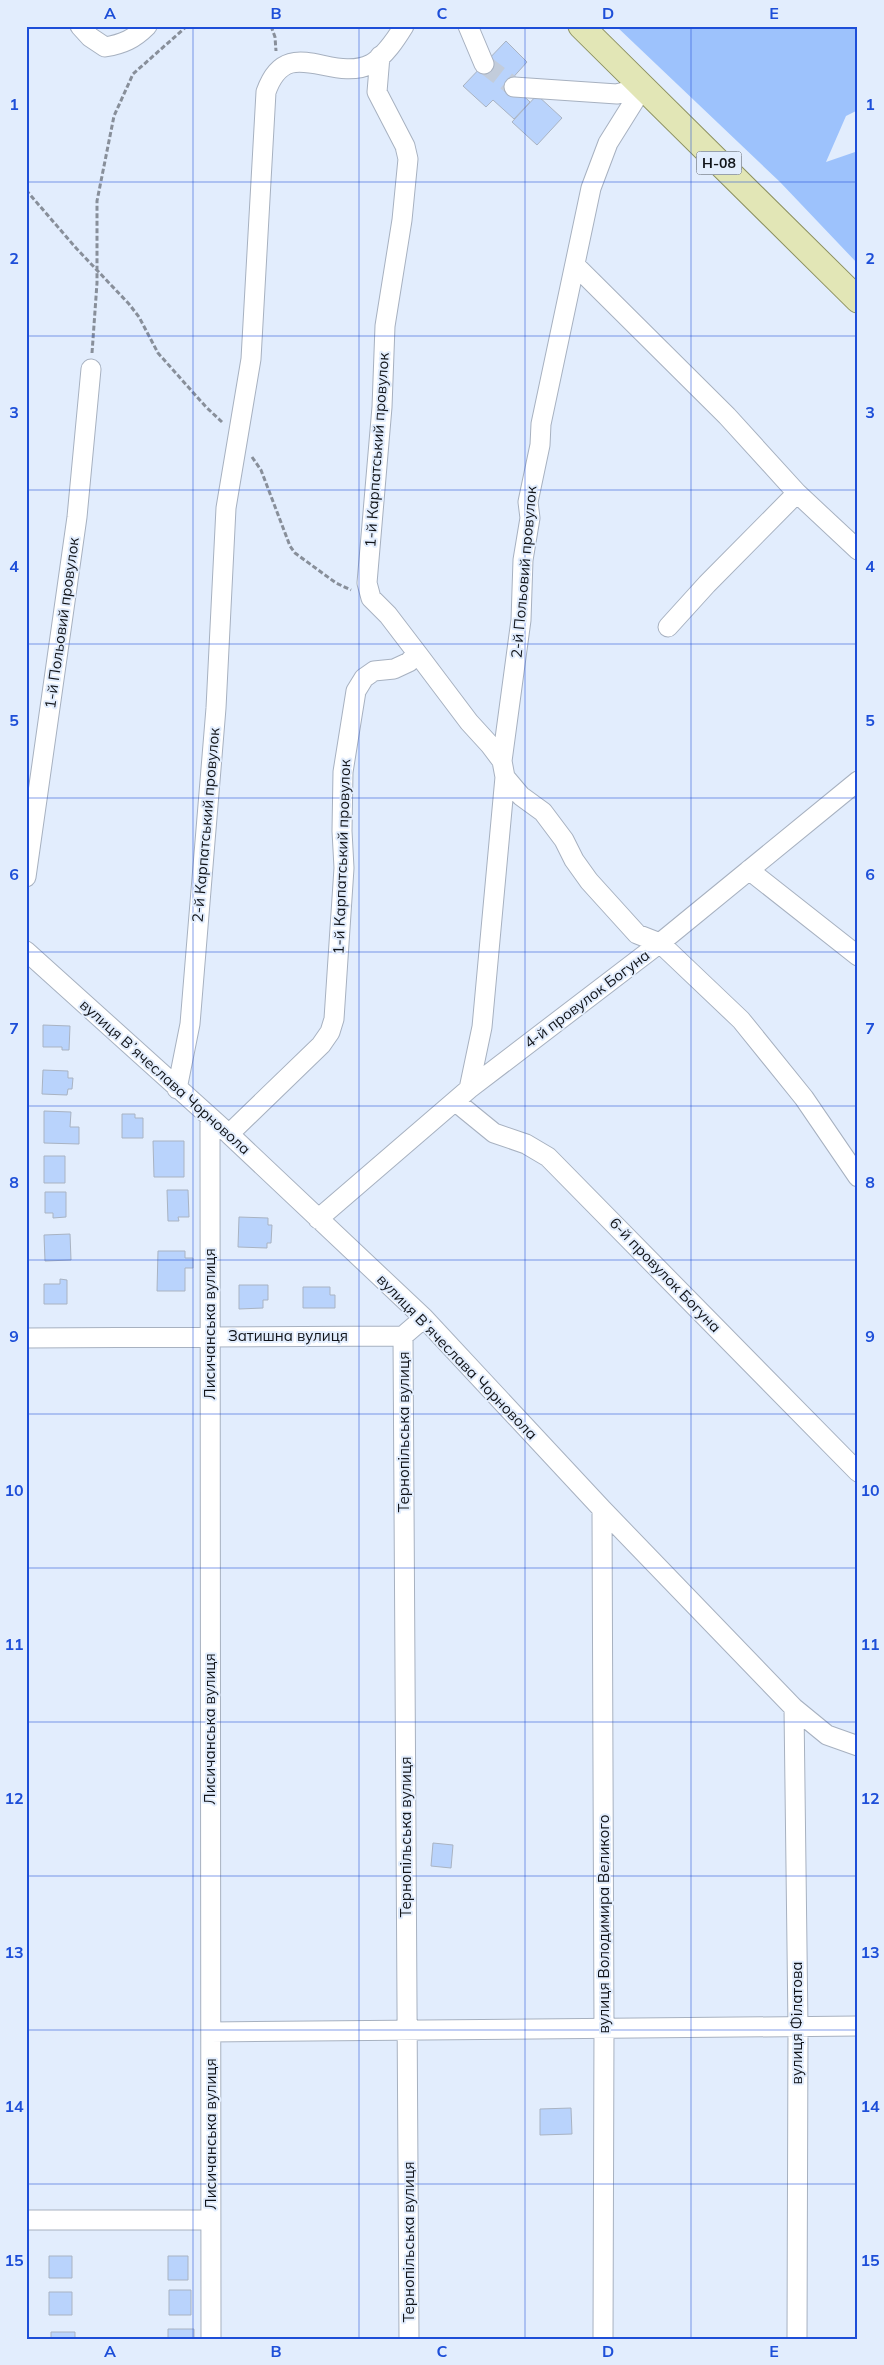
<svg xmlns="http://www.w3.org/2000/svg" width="884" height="2365" font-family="Mulish,sans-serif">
<rect width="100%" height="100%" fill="#e2edfd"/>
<!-- green -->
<path fill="#9dc2fc" d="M616,26h242v84l-12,6 -20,46 32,-11v113l-78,-82z"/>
<!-- building -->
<path fill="#b9d3fc" stroke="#a9b3c2" d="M506,41l21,21 -18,20 21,20 -16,17 -21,-19 -7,7 -23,-21z
M537,95l25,23 -25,27 -25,-23z
M43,1025l27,1 -1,24h-7v-3h-19z
M43,1070l25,1v7h5l-1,11h-4l-1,6 -25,-1z
M44,1111l27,1 -1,15h9v17l-35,-1z
M122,1114h13v4h8v20h-21z
M153,1141h31v36h-30z
M44,1156h21v27h-21z
M167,1190h21l1,27h-11l1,4h-11z
M45,1192h21v25l-13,1v-5h-8z
M239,1217l29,1v7h4l-1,18h-4v5l-29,-1z
M70,1234l1,26 -26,1 -1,-26z
M158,1251h27v7h8v10h-8v23h-28z
M60,1279l7,1v24h-23v-20h16z
M239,1285h29v15h-5v8l-24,1z
M303,1287h27v8h5v13h-32z
M433,1843l20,2 -2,23 -20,-2z
M571,2108l1,26 -32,1v-26z
M49,2256h23v22h-23z
M168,2256h20v24h-20z
M169,2290h22v25h-22z
M49,2292h23v23h-23z
M168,2329h26v10h-26z
M51,2332h24v7h-24z"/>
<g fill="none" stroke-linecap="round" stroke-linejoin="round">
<!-- minor-tunnel -->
<path stroke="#c2ccdb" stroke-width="19" stroke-dasharray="19 9" stroke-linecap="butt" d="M484,64l30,23"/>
<!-- minor casing -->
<g stroke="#a7b1c0" stroke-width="21">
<path id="minor" d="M80,26l10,11 15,10c18,-3 29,-8 42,-21
M468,26l16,38
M514,87l103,7 26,-7
M576,266l151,150 70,77
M668,627l39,-43 90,-91 61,57
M417,653l52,69 21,23 12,16 3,16 16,19 22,16 21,28 10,20 15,21 48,53 23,9 81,77 63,78 54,79
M502,761l19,-141 2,-60 7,-42 -2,-16 12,-57 1,-21 50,-236 17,-45 35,-56
M749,870l109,86
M26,877l51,-360 14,-148
M26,951l203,183 195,184 178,191 192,199 33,27 31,11
M177,1089l13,-65 26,-316 10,-200 25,-149 15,-267c21,-60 65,-8 105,-28 14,-8 25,-25 33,-38
M469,1089l13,-62 23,-250
M456,1102l38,31 32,11 22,13 310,315
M210,1119l1,1220
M229,1134l92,-89 9,-13 4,-13 10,-151 -2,-37 1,-59 13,-81 8,-13 10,-7 20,-2 15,-7 8,-9 -29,-38 -17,-17 -4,-15 15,-176 3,-81 17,-106 6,-61 -3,-13 -28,-54 3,-36
M318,1219l151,-130 191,-146 198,-162
M403,1336l6,1003
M26,1338l377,-2 21,-18
M602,1509l2,519 -1,311
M794,1708l4,319 -1,312
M211,2032l647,-6
M26,2220h185"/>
</g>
<!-- major casing -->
<g stroke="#8c9160" stroke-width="27">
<path id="major" d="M581,26l277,274"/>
</g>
<!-- path -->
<path stroke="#888f9a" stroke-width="3" stroke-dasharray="5 2.5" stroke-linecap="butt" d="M271,26l4,11 1,14
M26,190l50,58 53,56 10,13 19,36 48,54 16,15
M92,353l5,-70v-82l17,-85 19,-42 54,-48
M252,457l9,13 29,76 5,7 41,30 15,7"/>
<!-- minor -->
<use href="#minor" stroke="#fff" stroke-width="19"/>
<!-- major -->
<use href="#major" stroke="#e2e6b6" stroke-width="25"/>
</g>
<!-- grid -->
<path fill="none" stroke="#1d4ed8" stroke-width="1" stroke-opacity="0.55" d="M193,26v2313M359,26v2313M525,26v2313M691,26v2313M26,182h832M26,336h832M26,490h832M26,644h832M26,798h832M26,952h832M26,1106h832M26,1260h832M26,1414h832M26,1568h832M26,1722h832M26,1876h832M26,2030h832M26,2184h832"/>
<g text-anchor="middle" stroke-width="4" stroke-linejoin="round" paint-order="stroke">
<!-- shield labels -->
<rect fill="#e2edfd" stroke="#4f545d" stroke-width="1" x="696.5" y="151.5" width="45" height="23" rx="4"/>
<g font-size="14" font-weight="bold" fill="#101318">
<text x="719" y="168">Н-08</text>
</g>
<!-- street labels -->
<g font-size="15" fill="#101318" stroke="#e2edfd">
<text transform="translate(377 450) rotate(-86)" y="5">1-й Карпатський провулок</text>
<text transform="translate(524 572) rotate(-85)" y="5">2-й Польовий провулок</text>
<text transform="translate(62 623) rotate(-82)" y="5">1-й Польовий провулок</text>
<text transform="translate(206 825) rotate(-85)" y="5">2-й Карпатський провулок</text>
<text transform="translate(342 857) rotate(-88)" y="5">1-й Карпатський провулок</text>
<text transform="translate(587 999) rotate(-37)" y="5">4-й провулок Богуна</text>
<text transform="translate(165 1077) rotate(42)" y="5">вулиця Вʼячеслава Чорновола</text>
<text transform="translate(665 1275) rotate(46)" y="5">6-й провулок Богуна</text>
<text transform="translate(210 1324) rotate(-90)" y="5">Лисичанська вулиця</text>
<text x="288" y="1341">Затишна вулиця</text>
<text transform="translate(457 1357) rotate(46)" y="5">вулиця Вʼячеслава Чорновола</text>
<text transform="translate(404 1432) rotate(-90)" y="5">Тернопільська вулиця</text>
<text transform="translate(210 1729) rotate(-90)" y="5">Лисичанська вулиця</text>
<text transform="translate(406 1837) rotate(-90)" y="5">Тернопільська вулиця</text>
<text transform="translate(604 1924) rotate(-90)" y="5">вулиця Володимира Великого</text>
<text transform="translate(797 2023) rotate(-90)" y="5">вулиця Філатова</text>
<text transform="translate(211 2134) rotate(-90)" y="5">Лисичанська вулиця</text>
<text transform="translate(409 2242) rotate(-90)" y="5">Тернопільська вулиця</text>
</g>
</g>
<!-- border -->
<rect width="884" height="2365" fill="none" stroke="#e2edfd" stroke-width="55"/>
<rect x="28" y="28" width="828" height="2310" fill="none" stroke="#1d4ed8" stroke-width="2"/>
<g font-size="16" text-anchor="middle" font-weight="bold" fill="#1d4ed8">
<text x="110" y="19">A</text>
<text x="276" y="19">B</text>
<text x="442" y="19">C</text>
<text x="608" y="19">D</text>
<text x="774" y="19">E</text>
<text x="14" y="110">1</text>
<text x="870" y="110">1</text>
<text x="14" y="264">2</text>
<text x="870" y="264">2</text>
<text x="14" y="418">3</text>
<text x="870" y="418">3</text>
<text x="14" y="572">4</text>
<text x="870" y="572">4</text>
<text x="14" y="726">5</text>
<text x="870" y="726">5</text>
<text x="14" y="880">6</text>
<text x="870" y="880">6</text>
<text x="14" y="1034">7</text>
<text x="870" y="1034">7</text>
<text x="14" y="1188">8</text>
<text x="870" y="1188">8</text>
<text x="14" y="1342">9</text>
<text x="870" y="1342">9</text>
<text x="14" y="1496">10</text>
<text x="870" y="1496">10</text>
<text x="14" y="1650">11</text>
<text x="870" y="1650">11</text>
<text x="14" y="1804">12</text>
<text x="870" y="1804">12</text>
<text x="14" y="1958">13</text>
<text x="870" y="1958">13</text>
<text x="14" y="2112">14</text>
<text x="870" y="2112">14</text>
<text x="14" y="2266">15</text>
<text x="870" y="2266">15</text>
<text x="110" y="2357">A</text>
<text x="276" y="2357">B</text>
<text x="442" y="2357">C</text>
<text x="608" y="2357">D</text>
<text x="774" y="2357">E</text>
</g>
</svg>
